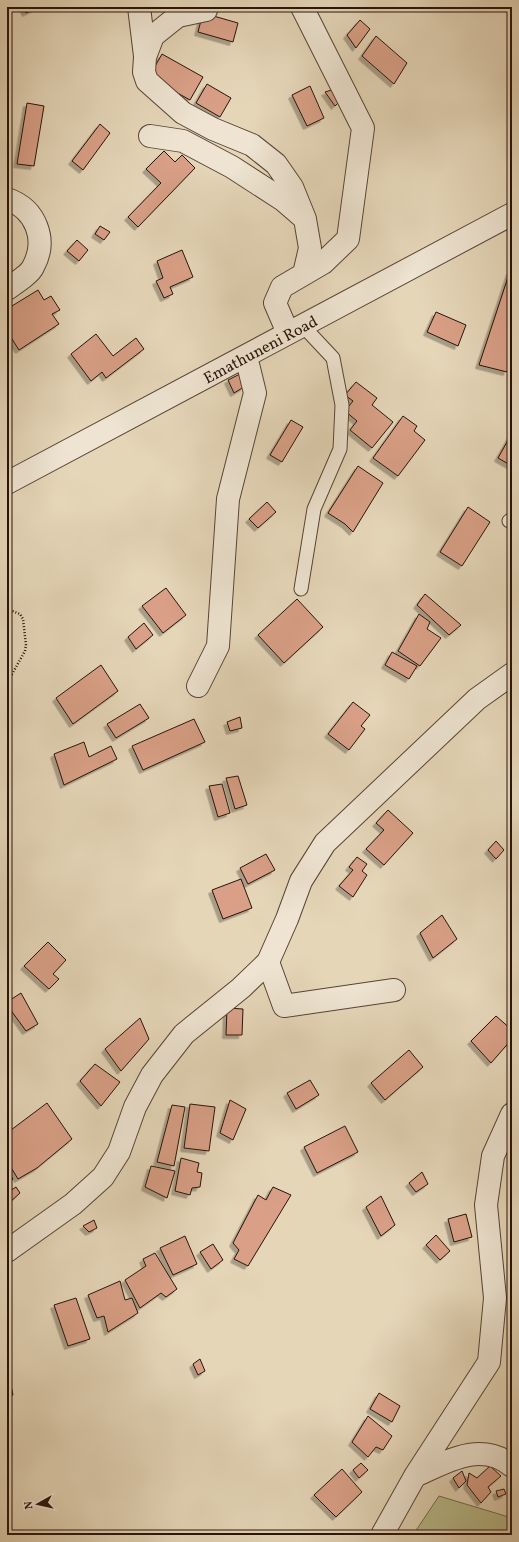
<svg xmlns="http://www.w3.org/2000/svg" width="519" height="1542" font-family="Vollkorn,serif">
<defs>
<filter id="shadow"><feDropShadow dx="-3.5" dy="3.5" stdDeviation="0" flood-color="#0004"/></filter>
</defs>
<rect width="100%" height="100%" fill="#e5d6b8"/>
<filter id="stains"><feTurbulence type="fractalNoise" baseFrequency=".005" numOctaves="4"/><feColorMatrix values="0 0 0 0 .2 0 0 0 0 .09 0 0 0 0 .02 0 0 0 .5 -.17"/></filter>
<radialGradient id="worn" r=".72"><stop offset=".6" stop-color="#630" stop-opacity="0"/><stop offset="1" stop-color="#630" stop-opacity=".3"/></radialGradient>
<!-- green -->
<path fill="#babc8b" stroke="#71684a" d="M439,1496l73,22v17h-99z"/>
<!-- building -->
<path fill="#d9a087" stroke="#28130a" filter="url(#shadow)" d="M23,7h15l-12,6z
M203,13l35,10 -5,19 -35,-10z
M360,20l10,9 -14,19 -9,-13z
M376,36l31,27 -13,21 -32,-28z
M162,54l41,23 -13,23 -41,-23z
M207,84l24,14 -11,19 -24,-14z
M310,86l14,32 -17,8 -15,-31z
M335,89l7,10 -7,7 -10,-14z
M27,103l17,3 -10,60 -17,-2z
M100,124l10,9 -27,37 -11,-9z
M164,151l11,11 7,-7 13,13 -57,59 -10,-10 33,-34 -15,-14z
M100,226l10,6 -6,8 -9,-6z
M77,240l11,10 -9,11 -12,-10z
M182,250l11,27 -23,10 3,7 -9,4 -8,-17 7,-3 -6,-17z
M510,271h2v80l-5,21 -28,-7z
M38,290l6,10 7,-4 9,14 -8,4 7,10 -40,26 -12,-19v-22z
M436,312l30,13 -8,21 -31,-14z
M96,334l17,22 23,-18 8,11 -38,29 -4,-6 -11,9 -20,-27z
M242,373l2,14 -10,6 -6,-13z
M356,382l21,16 -5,7 21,17 -21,26 -22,-18 7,-9 -12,-10 8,-10 -8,-6z
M403,416l14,10 -3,5 11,9 -27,36 -25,-18z
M291,420l12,7 -21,35 -12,-7z
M512,433v33l-14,-8z
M358,466l25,17 -30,49 -8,-8 -17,-11z
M267,502l9,10 -18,16 -9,-9z
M468,507l22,15 -28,44 -22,-14z
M166,588l20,27 -23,18 -21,-27z
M425,594l36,31 -12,10 -32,-30z
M297,599l26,28 -39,36 -26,-28z
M419,614l11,8 -3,7 14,9 -21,28 -22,-15z
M144,623l9,12 -17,14 -8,-12z
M392,652l25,14 -8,13 -24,-14z
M101,665l17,26 -45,33 -17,-26z
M353,702l17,13 -9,11 4,3 -16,21 -21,-16z
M140,704l9,14 -33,20 -9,-14z
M240,717l2,11 -12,3 -3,-9z
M194,719l11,23 -62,28 -11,-24z
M84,742l5,15 22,-11 6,13 -53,26 -10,-31z
M238,776l9,29 -12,4 -9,-31z
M222,784l8,29 -12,4 -9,-31z
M388,810l25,23 -29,32 -18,-16 18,-19 -8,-7z
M496,841l8,9 -8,9 -8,-9z
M266,854l9,16 -27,14 -8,-16z
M357,857l10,7 -5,7 5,4 -14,22 -14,-11 14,-16 -4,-3z
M241,879l11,29 -29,11 -11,-29z
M442,915l15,24 -24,19 -13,-25z
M48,942l18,18 -13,14 6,5 -10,10 -25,-23z
M21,993l17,31 -12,7 -19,-26v-3z
M227,1008l16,1 -1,26h-16z
M496,1016l16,14v9l-21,24 -20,-22z
M140,1018l9,21 -28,32 -16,-22z
M409,1050l14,17 -38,33 -14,-17z
M95,1064l25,18 -19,24 -21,-25z
M310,1080l9,15 -23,14 -9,-16z
M230,1100l16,9 -13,31 -13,-7z
M47,1103l25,36 -35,29 -19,11 -11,-18v-28z
M190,1104l25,3 -6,44 -25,-3z
M172,1105l13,2 -11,59 -17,-4z
M345,1126l13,26 -41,21 -13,-26z
M181,1158l18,5 -2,9 5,1 -2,14 -8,1 -2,7 -15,-4z
M151,1166l24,5 -8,27 -22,-11z
M7,1172l6,7 -6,5z
M422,1172l6,12 -12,8 -7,-9z
M16,1187l4,6 -11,10 -2,-10z
M273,1187l18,8 -43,71 -14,-7 5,-9 -6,-7 25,-48 8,5z
M381,1196l14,29 -14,11 -15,-29z
M466,1214l6,23 -18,5 -6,-23z
M94,1220l3,8 -8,4 -6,-6z
M436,1235l14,16 -10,9 -14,-15z
M185,1236l12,28 -24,11 -13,-27z
M213,1244l10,16 -12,9 -11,-17z
M155,1253l22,36 -11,8 -5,-4 -21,15 -15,-28 21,-14 -3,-7z
M120,1281l5,19 7,-2 6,15 -30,19 -4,-16 -7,2 -9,-23z
M76,1298l14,41 -22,7 -14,-41z
M200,1359l5,12 -7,4 -5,-11z
M10,1380l3,15 -6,2v-16z
M379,1393l21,13 -8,16 -22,-13z
M368,1416l24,20 -9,14 -7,-3 -8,10 -16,-15z
M361,1463l7,7 -9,8 -6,-8z
M490,1466l11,10 -13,11 3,5 -10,11 -14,-18 2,-12 8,5z
M342,1469l20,23 -26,25 -22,-22z
M462,1471l4,10 -7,7 -6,-10z
M504,1489l2,5 -8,3 -2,-6z"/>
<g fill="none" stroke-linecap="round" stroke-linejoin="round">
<!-- lane casing -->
<g stroke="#574436" stroke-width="15">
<path id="lane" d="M509,521l3,-2
M301,589l13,-80 26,-60 2,-44 -9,-47 -30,-32"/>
</g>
<!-- street casing -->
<g stroke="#574436" stroke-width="24">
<path id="street" d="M139,7l6,49
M206,10l-28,6 -25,20 -8,21 -1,15 3,9 36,32 30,16 39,16 24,19 16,23 13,32
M150,136l33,5 49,26 51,33 22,19 5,29 -6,26
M7,199c29,10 41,41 26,68 -3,7 -19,17 -26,22
M288,333l-13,-30 7,-16 41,-24 25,-24 15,-111 -61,-121
M7,483l505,-269
M198,686l20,-40 10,-147 27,-106 -9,-37
M268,962l16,44 110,-16
M7,1251l66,-47 30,-27 16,-25 16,-45 17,-32 32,-41 57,-46 27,-26 19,-43 14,-38 24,-38 152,-144 35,-25
M415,1476c31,-14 66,-36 97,-10
M382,1535l33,-59 74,-114 6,-64 -9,-93 7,-49 19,-42"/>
</g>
<!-- path -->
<path stroke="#28130a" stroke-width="2.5" stroke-dasharray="1 2" stroke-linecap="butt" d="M7,609l13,5 3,5 3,26 -1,6 -18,32
M7,740l3,2"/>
<!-- lane -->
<use href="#lane" stroke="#eee4d1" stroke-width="13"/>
<!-- street -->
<use href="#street" stroke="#eee4d1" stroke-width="22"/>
</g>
<g text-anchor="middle" stroke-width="4" stroke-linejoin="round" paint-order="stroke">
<!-- street labels -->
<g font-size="16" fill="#28130a" stroke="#eee4d1">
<text transform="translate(260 349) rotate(-28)" y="6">Emathuneni Road</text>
</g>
</g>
<!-- margin -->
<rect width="519" height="1542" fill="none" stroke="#e5d6b8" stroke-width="24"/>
<rect x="8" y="8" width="503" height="1526" fill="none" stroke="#28130a" stroke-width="2"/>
<rect x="12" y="12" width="495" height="1518" fill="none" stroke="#28130a"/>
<!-- north arrow -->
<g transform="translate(38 1504) rotate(262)" stroke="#eee4d1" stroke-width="3" paint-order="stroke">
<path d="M0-3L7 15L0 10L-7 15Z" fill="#28130a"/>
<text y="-6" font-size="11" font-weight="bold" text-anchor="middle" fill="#28130a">N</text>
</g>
<rect width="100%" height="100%" filter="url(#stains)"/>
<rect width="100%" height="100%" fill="url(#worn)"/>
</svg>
